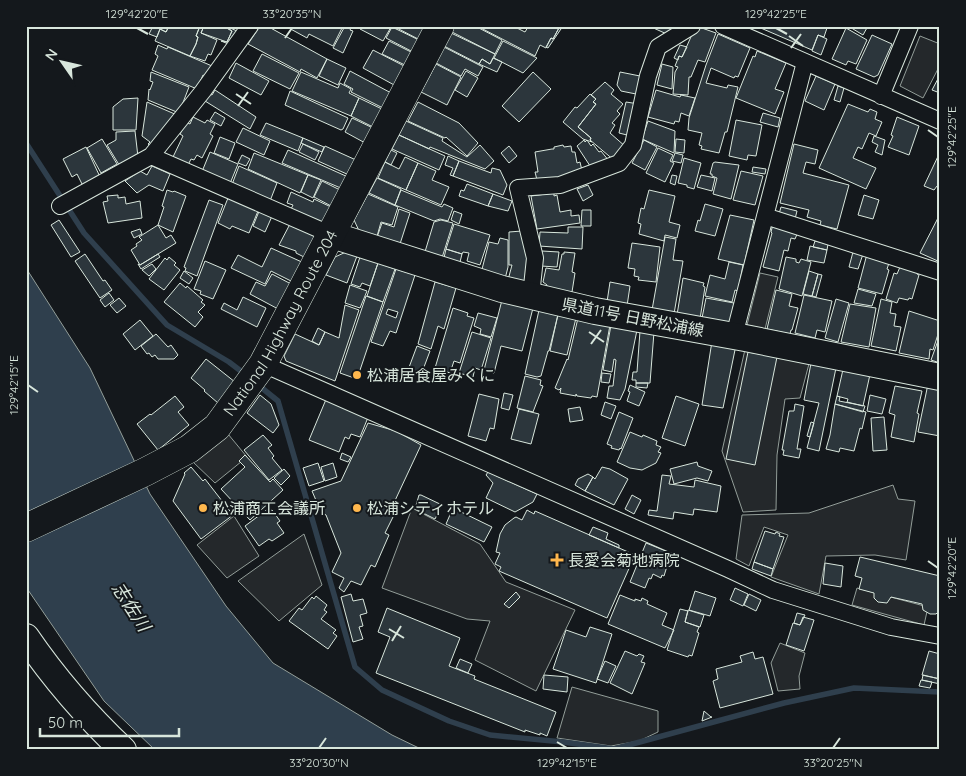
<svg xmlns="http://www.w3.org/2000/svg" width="966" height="776" font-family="Quicksand,'Noto Sans JP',sans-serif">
<rect width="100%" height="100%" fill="#14181c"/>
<!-- parking -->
<path fill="#24282b" stroke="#939e99" d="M920,36l20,8v21l-17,33 -23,-12z
M760,273l18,4 -13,52 -18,-4z
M746,345l64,15 -10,38 -15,1 -8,56 -1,55 -33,2 -21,-61z
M228,434l19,23 -32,26 -22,-21z
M893,485l5,14 17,2 -9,59 -31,-5 -49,1 -7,38 -48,-17 17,-42 -24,-8 -15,39 -13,-7 6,-44 67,-2z
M412,508l68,36 26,38 69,28 -39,81 -61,-31 15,-39 -23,-2 -85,-31z
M234,516l25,40 -32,22 -30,-33z
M304,534l18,51 -43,36 -41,-40z
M857,588l71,19 -4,18 -72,-20z
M780,643l25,10 -6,23 1,13 -22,2 -7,-28z
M572,687l86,24v21l-19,9 -28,5 -54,-8z"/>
<!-- water -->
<path fill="#2f3f4d" stroke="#939e99" d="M26,268l64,100 60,126 76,112 47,57 119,72 31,15h-268l-51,-49 -78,-114z"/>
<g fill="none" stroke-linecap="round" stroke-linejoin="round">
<!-- stream -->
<path stroke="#2f3f4d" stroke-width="5.5" d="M26,143l58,90 83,92 62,37 17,13
M257,384l21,17 77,266 27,23 67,31 41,14 73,7 51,7 170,-46 70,-15 86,4"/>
</g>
<!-- building -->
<path fill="#2c363c" stroke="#d8e6dc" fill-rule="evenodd" d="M153,26h16l-3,6 -6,-3 -3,8 -8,-3z
M169,26h31l-4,10 2,1 -2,7 -6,12 -35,-15 5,-12 6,3z
M200,26h4l-3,7 16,7 -6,15 -3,-1 -3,7 -15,-5 6,-12 2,-7 -2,-1z
M204,26h21l7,5 -5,11 -26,-9z
M260,26h7l60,33 -10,19 -16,-9 -1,3 -52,-28z
M288,26h55l-10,20 -24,-12 -2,4 -20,-11z
M345,26l6,2 -1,2 3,1 -10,22 -10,-5z
M362,26h28l1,1 -8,14 -23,-12z
M393,26h31l2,1 -6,13z
M455,26h20l27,14 -7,14 -43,-22z
M477,26h36l12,6 3,-5 -2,-1h34l-7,13 -2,-1 -5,10 -6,-3 -5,11z
M560,26h3l-15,22 -2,-1 5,-9 2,1z
M649,26h27l-7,9z
M756,26h67l4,2 -3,9 -6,-2 -6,15z
M848,26h20l-5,9z
M228,27l9,4 -6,14 -10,-4 6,1 5,-11 -4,-2z
M392,27l27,13 -6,12 -27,-14z
M699,27l17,6 -11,29 -7,-2 -7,17h-2l-1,18 -15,-1 2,-22 3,-5 -3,-1 4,-10 3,1 12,-27z
M846,28l21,12 -11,24 -8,-3 -2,4 -14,-6z
M451,33l44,21 -5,10 -8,-5 -3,5 -35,-18z
M718,34l32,14 -12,29 -3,-1 -1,2 -23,-10 -5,15 21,5 1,-3 10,2 -11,45h-2l-6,21 -18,-4 1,-3 -3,-1 3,-12 -14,-3 1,-12 17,-53z
M818,35l9,4 -6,16 -9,-4z
M872,35l20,9 -14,31 -4,2 -18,-8z
M389,41l24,12 -6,13 -25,-12z
M503,41l34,17 -14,15 -29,-15z
M158,45l9,4 1,-2 44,19 -5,11 -4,-2 -6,14 -45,-19 6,-14 -3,-2z
M680,45l7,2 -5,10 -3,-1 -1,4 -4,-2z
M444,47l39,20 -5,9 -13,-7 -4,7 -25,-13z
M373,50l33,17 -10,19 -33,-18z
M757,51l29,12 -11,26 9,3 -9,22 -39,-16 17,-42 2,1z
M262,54l37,19 -9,16 -37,-18z
M493,58l9,4 -5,10 -18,-8 3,-5 8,5z
M327,59l19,9 -8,17 -19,-9z
M236,63l33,18 -8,14 -32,-17z
M436,64l25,13 -14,28 -26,-13z
M662,64l11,3 -1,22 -15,-4z
M350,71l43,23 -8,15 -34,-17 2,-3 -9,-5z
M466,71l12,7 -11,19 -12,-7z
M151,72l38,15 -10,26 -31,-13 1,-11 1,1 3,-8 -3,-1z
M301,72l37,16 2,-5 11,6 -2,4 10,5 -8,18 -59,-25z
M533,72l18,17 -32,33 -17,-16z
M620,72l25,5 -4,18 -20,-4 -4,-6z
M940,75v18l-8,-3z
M816,76l19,8 -11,26 -19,-9z
M605,82l9,8 -3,4 12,10 -6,7 3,3 -8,9 3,2 -5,8 16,14 -11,14 -25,-21 1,-2 -13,-11 18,-23 -3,-2 3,-3 -5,-4z
M838,86l6,2 -4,14 -6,-2z
M215,90l41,27 -6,12 -45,-28 5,-7 2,1z
M656,90l24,7 1,-2 14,3 -6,18 -8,-3 -2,9 -4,-1 -1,3 -26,-7z
M290,91l58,27 -5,11 -2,1 -56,-25z
M590,94l6,5 -3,3 3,2 -18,23 13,11 -1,2 2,2 -9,-3 -20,-17 12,-15 2,1z
M138,98l-2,32h-23v-23l10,-8z
M359,98l25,12 -9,18 -24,-12z
M147,102l30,13 -25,32 -4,-3 2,-2 -8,-6z
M418,102l41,21 19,20 -11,13 -21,-19 -1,1 -37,-17z
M626,102l13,2 -8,32 -12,-3z
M848,104l20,8 2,-3 7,3 -2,7 7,3 -6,14 -7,-3 -7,16 -4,-2 -5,11 23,10 -10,21 -47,-21z
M215,112l10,6 -4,8 -11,-6z
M763,113l17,5 -2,9 -18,-5z
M193,117l12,6 2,-3 8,4 -5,10 3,2 -11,22 -5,-3 -3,5 -3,-1 -3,6 -15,-8 10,-21 -3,-2 6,-12 4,2z
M897,117l22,9 -10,29 -21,-8 5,-11 -2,-1z
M352,118l23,11 -8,15 -22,-12z
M736,120l26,5 -6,31 -8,-1 -1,5 -18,-4z
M406,121l37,17 -1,3 25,16 13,-12 14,16 -9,8 -55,-22 -1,2 -30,-14z
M648,121l27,10 -1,22 -32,-14z
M266,123l37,15 -5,13 -38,-16z
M243,128l27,13 -6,14 -28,-13z
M135,131l3,26 -17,11 -14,-23 9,-5v-8z
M399,135l46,21 -6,14 -47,-21z
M874,136l11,4 -3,15 -7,-3 3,-7 -6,-3z
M220,137l15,6 -6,16 -15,-6z
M303,138l21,9 -2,5 -21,-9z
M102,139l15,25 -16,9 -14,-25z
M676,139l9,1 -1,13 -9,-1z
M584,140l1,2 2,-2 4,6 2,-2 6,8 2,-1 8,10 -15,11 -17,-26z
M644,140l13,7 -12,23 -13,-7z
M303,144l16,8 -4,8 -16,-8z
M794,144l24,6 -3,14 -9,-2 -3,11 46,12 -12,44 -17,-4 1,-4 -14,-4 2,-7 -29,-7z
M563,145l1,2 7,-1 1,6h3l2,11 3,-1 3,13 -45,9 -3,-12h3l-3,-20 17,-3h2v-2z
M325,146l31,14 -7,15 -31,-14z
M509,146l8,10 -8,7 -8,-10z
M86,147l15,32 -17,9 -7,-14 -5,3 -9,-18z
M658,148l15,7 -3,6 4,2 -9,19 -19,-9z
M288,150l60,27 -5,12 -61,-26z
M391,150l6,3 -6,12 -6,-3z
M210,152l28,12 -9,22 -28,-12z
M940,152v33l-1,2 -2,-1 -3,4 -10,-4z
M254,153l54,22 -8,18 -52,-24z
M675,153l8,2 -2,8 -9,-2z
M242,155l8,4 -4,7 -8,-3z
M448,156l11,5 -6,15 -3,-1 3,-7 -8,-3z
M405,157l13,6 -12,27 -28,-12 7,-16 14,7z
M684,158l17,5 -7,26 -7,-2v-2l-9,-2z
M459,161l32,12 1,-5 8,2 7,15 -4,10 -50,-19z
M715,162l24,3 -8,34 -18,-5 4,-16 -5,-2v-2h-2l3,-11z
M418,163l18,8 -4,9 17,7 -8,18 -35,-15z
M152,166l18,8 -7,17 -14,-6 -12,8 -12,-12 15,-10 7,4z
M239,166l38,17 -7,18 -39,-14z
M753,167l13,2 -1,5 -13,-2z
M741,171l22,5 -8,29 -22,-5z
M308,175l13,5 -8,18 -12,-6z
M672,175l5,1 -2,9 -5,-2z
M701,175l14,3 -3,13 -15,-4z
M377,178l24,11 -6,16 -26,-12z
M322,181l20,10 -9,16 -19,-10z
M467,184l26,10 -5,12 -29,-10 2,-6 3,1z
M588,185l5,10 -10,6 -6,-12z
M167,190l6,2 1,-1 12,5 -13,36 -15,-7 6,-18 -2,-1z
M401,190l41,17 2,-3 9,4 -5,13 -8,-2 -6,2 -39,-16z
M649,190l26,6 -6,26 11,3 -3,13 -12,-3 -1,6 -25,-7 2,-10 -3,-1 3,-15 3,1z
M291,192l22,10 1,-3 17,8 -5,13 -5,2 -30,-13 2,-4 -6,-2z
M554,193v3l3,-1 3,17 11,-2v6l8,-1 1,8 -43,6 -6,-33z
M368,194l30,13 -6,18 -11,-3 -5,18 -15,-5 -7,-15z
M493,194l19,7 -4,10 -20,-5z
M118,195v3l7,-1 1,7 14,-3 2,17 -34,5 -5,-21 5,-1 -1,-5z
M864,195l15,5 -6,19 -15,-4z
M228,198l30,13 -9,22 -17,-7 -2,3 -12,-6z
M209,200l14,5 -26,71 -12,-5 1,-3 -2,-1z
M705,204l18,5 -8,27 -20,-5 3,-11 2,1z
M781,207l16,4 -2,8 -16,-5z
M260,209l13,5 -8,18 -12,-6z
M399,209l11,4 -11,34 -23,-7 6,-17 12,4z
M582,210h9v16h-10z
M454,211l8,3 -3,10 -8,-4z
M940,214v48l-20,-9z
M730,215l24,5 -10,45 -26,-6z
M59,220l21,32 -9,5 -20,-32z
M441,220l12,3 -12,38 -17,-6 10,-33z
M290,224l26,13 -10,21 -10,-5v-2l-17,-6z
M454,224l36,11 -10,30 -13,-4 2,-8 -6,-1 -1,2 -16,-5z
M773,224l25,8 -3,7 -4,-1 -3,13 -4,-1 -5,21 -16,-4 9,-34 -1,-1z
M158,225l8,13 5,-3 5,8 -36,22 -9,-15 6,-4 -1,-2 6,-4 -3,-3z
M568,227h15l-1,22 -43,-3 1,-14 28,1z
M140,229l2,5 -8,4 -3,-6z
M522,231l10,42 -3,12 -21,-5 4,-15h-3v-33z
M665,237l11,2 -3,21 10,1 -9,53 -22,-4z
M500,238l8,2v27l-3,12 -24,-6 8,-31 9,2z
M815,241l13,3 -1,6 -14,-3z
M632,243l28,4 -4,35 -18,-2 1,-3 -5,-1 1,-7 -7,-1z
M810,246l17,4 -3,13 -17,-3z
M271,248l33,15 -9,20 -24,-12 -6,13 -34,-16 7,-13 24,12z
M446,249l16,5 -3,12 -16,-4z
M542,251l17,1 -2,15 -16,-1z
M346,252l11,4 -10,27 -21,-8 9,-18z
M564,252l11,1 -3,19 3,1 -3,19 -26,-3 1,-4 -4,-3 3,-14 13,2 3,-16h2z
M853,252l10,2 -5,15 -9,-2z
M85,254l18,27 2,-1 7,10 -12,8 -25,-37z
M158,254l2,3 -19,12 -3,-5 2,1z
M867,254l23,6 -3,9 2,1 -7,24 -24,-6z
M169,257l7,6 -2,2 6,5 -16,20 -15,-11 16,-21 2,2z
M360,257l18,6 -8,23 -8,-3 -2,4 -9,-3z
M786,257l10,2v3l3,1 2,-4 10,3 -9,34 -23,-7z
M205,261l21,9 -13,29 -13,-5 1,-3 -7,-2z
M729,262l14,3 -5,26 -3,-1 -3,12 -27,-6 5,-21 15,4z
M378,263l17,6 -12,33 -16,-6z
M152,264l4,5 -7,7 -7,-6z
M900,267l18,5 -1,2 2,1 -7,24 -3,-1 -1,2 -9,-2 -2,5 -11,-4 8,-26 3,1z
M396,269l19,6 -19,58 -6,-2 -7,15 -12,-4zM388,309l10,3 -2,6 -10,-4z
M184,271l9,7 -4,6 -9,-6z
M809,271l9,3 -6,22 -9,-2z
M272,274l21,11 -13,25 -30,-16 6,-12 9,4z
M818,274l4,1 -6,22 -4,-1z
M683,278l21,5 -1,3 2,1 -5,32 -23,-4z
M435,282l21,6 -12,41 -6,-3 -7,23 -13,-5z
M610,282l20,4 -3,20 -20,-4z
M180,283l6,5 1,-2 16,14 -2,2 4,3 -7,7 5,5 -8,10 -31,-25z
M350,285l17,6 -7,17 -15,-5z
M858,289l18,5 -4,12 -18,-3z
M776,290l16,4 -3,12 9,2 -6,22h-1l-1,4 -23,-5z
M109,293l5,7 -9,7 -5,-7z
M804,295l28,6 -7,31 -8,-2 -2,8 -20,-5z
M366,296l17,6 -26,77 -17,-6z
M243,297l23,11 -9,19 -36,-18 3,-6 13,7z
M119,298l7,8 -9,7 -7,-8z
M706,298l28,5 -4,20 -28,-5z
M836,299l13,4 -11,39 -13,-4z
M881,299l11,3 -2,11 6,1 -2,12 7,1 -5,24 -25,-5z
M502,300l31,8 -11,43 -21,-5 -7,27 -10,-3z
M850,304l26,4 -7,39 -28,-5z
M345,305l14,5 -24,71 -49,-20 -2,-5 11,-22 24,11 6,-13 14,6z
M453,308l15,5 -1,3 7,2 -14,45 -6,-2 -4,12 -15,-5z
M539,310l19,5 -9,36h-1l-7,25 -4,1 -12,-3z
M909,311l31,10v7l-7,22 -3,-1 -1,10 -30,-6z
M478,313l19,5 -6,19 -11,-3 1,-5 -7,-3z
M558,314l18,4 -9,37 -17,-4z
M578,318l32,7 -13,72 -5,-1 -1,2 -14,-2 -1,-2v2l-16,-3 1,-5 -2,2 -4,-2 12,-29 1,1z
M140,320l13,16 -18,14 -12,-16z
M611,325l26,5 -12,59 -5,11 -13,-2 2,-12h4l3,-26 -2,-1 -2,13 -9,-2z
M318,328l7,4 -6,13 -7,-4z
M640,331l14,1 -4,51h-14v-3h-4l1,-8h4z
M472,332l19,6 -10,32 -6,-2 -2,9 -14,-4z
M156,334l12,13 3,-2 7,10 -4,4h-16l-3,-4 -3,2 -3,-4 -2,1 -6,-8z
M940,335v28l-9,-3z
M712,341l24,4 -13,63 -21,-3z
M417,346l13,5 -9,24 -13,-5z
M748,352l29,5 -22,108 -29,-6z
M812,358l25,5 -18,88 -12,-3 12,-45 -15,-3z
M206,359l29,23 -17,21 -14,-12 1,-1 -14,-12z
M844,365l27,5 -8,36 -16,-4 1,-3 -11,-3z
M602,373l9,1 -2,9 -8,-1z
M525,376l16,4 -1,5 3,1 -10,26 -16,-4z
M636,383h12l-1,5 -11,-1z
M928,384l12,3v49l-22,-4z
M630,385l15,7 -6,14 -12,-5 3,-9 -2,-1z
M895,386l27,5 -5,22 2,1 -5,28 -23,-5 4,-22 -6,-2z
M504,393l9,2 -4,15 -8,-2z
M479,394l20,5 -5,30 -4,-1 -4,13 -18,-5z
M260,395l11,9 8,21 -6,8 -26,-20z
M870,395l16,4 -4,15 -15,-3z
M175,396l9,11 -6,5 11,13 -31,25 -21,-26 13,-10 1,1z
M676,396l23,8 -14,42 -23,-8z
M837,396l3,1 -1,4 26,5 -2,6 -28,-8z
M327,397l42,18 -9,22 -9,-3 -2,5 -4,-2 -6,15 -30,-12z
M605,402l11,4 -5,13 -10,-4z
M795,404l9,2 -7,43h4l-2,9 -16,-3 1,-5h-2l7,-39h5z
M835,404l31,8 -4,17 -2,-1 -6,23 -14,-3 -1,4 -13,-3 4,-14z
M580,407l3,13 -13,2 -2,-13z
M519,409l20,5 -8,30 -20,-5z
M619,412l14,6 -12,31 -1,-1 -1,2 -8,-2 1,-2 -5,-2z
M884,417l3,33 -14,1 -2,-33z
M811,422l3,1 -4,14 -3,-1z
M368,423l28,8 25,14 -29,62 5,2 -12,24 4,2 -14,32 -4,-2 -10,20 -10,-4 -7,11 -5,-4 5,-10 -12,-6 9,-19 -15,-38 -5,-3 -9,-21 29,-10z
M630,432l12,5 1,-2 14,6 -1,4 5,2 -3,5 3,1 -5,10 -14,7 -12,-2 -13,-6z
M263,435l9,10 -4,3 6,8 -2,2 10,12 -13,10 -25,-30z
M342,453l9,4 -3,5 -8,-3z
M245,455l25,27 3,-3 10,11 -33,30 -29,-31 24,-22 -6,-6z
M697,462l1,4 14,5 -4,10 -11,-3 -23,6 -4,-15z
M318,463l6,18 -15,5 -6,-18z
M333,463l4,14 -12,4 -4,-14z
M191,467l12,14 2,-2 28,36 -32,24 -28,-38 12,-27 -1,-1z
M602,467l8,2 18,10 -14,26 -29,-14 8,-14 2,2z
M284,469l6,7 -9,9 -7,-7z
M488,472l49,22 -4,8 -18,10 -29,-14 7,-15 -7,-8z
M588,474l5,3 -8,14 -10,-6 3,-6z
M662,475l9,1 -2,8 25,3 1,-7 26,6 -4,26 -23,-3 -1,6 -19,-3 -1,7 -25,-4 1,-5 8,1z
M419,495h2l21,10 -7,14 -20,-10z
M632,495l9,5 -7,14 -9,-5z
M453,508l39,19 -8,15 -38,-18z
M268,509l2,2 2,-1 8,11 -3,2 7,10 -12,8 -3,-2 -10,7 -14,-20z
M527,510l7,4 1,-3 100,44 -28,63 -108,-47 2,-4 -6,-3 5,-11 -4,-1 4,-18 5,-9 9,-7 2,-1 6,3z
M593,527l15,6 -2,6 13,6v3l-30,-13z
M765,531l10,3 1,-2 4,2 -1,2 5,1 -11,32 -19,-7z
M646,543l25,10 -7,23 -2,-1 -1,3 -8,-4 -2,5 -2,-1 -4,10 -15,-6z
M860,557l80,19v34l-4,4h-6l-7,-4 -1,-6 -31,-7 -4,6 -9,-1 -4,-4v-5l-15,-4 3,-11 -7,-2z
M754,562l19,7 -2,7 -19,-7z
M825,563l18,3 -2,21 -18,-3z
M735,588l13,6 -5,12 -13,-6z
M695,591l21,7 -6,18 -21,-6z
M516,592l4,5 -11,11 -5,-4z
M351,594l2,7 10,-2 4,14 -7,2 3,11 -4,1 4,12 -10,3 -12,-45z
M749,594l12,6 -5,11 -12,-6z
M620,595l15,6v-2l6,2 1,-3 6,3 -1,3 20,9 -5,12 12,5 -9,18 -57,-24z
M316,596l11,9 -3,5 3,2 -6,7 15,11 -3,3 4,3 -9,13 -39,-28 10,-13 3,2 10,-13 2,2z
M387,608l73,30 -11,28 26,10 -1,3 82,33 -9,24 -7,-3v2l-15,-5v2l-149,-59 14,-36 -12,-5z
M680,609l8,2 -3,11 14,5 -2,5 2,1 -7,23 -3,-1 -1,2 -21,-7z
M688,610l16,5 -4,12 -15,-5z
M797,613l8,2 -5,10 -6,-2z
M803,617l11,3 -10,31 -18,-6 7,-22 7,2z
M590,627l22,7 -16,49 -43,-14 13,-39 20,7z
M625,651l12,5 2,-2 5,2 -3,6 4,1 -13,31 -22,-11z
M929,651l11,3v25l-18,-4z
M753,652l2,7 8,-2 10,37 -53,14 -7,-27 5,-2 -2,-10 26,-7 -2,-6z
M460,659l12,5 -4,9 -12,-5z
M605,661l11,5 -8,17 -11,-4z
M544,675l24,2 -1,15 -24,-3z
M923,675l17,4v5l-18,-4z
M921,680l11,2 -2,6 -11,-2z
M704,711l7,6h1l-10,4z"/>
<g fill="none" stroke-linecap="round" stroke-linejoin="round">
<!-- street casing -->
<g stroke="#d8e6dc" stroke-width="18">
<path id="street" d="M723,26l217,95
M881,96l29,-70
M151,156l181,79
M60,206l91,-50 52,-65 47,-65
M765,216l175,56
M531,296l4,-38 -17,-70 42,-3 59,-22 14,-18 15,-69 10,-29 34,-21
M734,336l71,-274
M263,364l465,205 45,21 118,37 49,9"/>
</g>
<!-- primary casing -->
<g stroke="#d8e6dc" stroke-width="28">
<path id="primary" d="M332,235l170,54 93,22 150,27 195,39
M26,637c28,41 61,79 97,113"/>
</g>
<!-- highway casing -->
<g stroke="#d8e6dc" stroke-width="29">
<g id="highway">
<path id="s1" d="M26,528l119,-56 44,-23 28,-22 46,-63 177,-338"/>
</g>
</g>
<!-- street -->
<use href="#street" stroke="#14181c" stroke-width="16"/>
<!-- primary -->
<use href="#primary" stroke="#14181c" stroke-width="26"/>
<!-- highway -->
<use href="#highway" stroke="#14181c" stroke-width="28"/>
</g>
<!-- ticks -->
<path fill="none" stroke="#d8e6dc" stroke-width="2" d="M137,28l11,6M776,28l11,6M789,36l14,10M285,38l7,-10M791,48l10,-14M236,94l15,10M238,106l10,-14M928,130l10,7M589,332l15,10M591,344l10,-14M28,385l10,7M928,561l10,7M389,629l15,9M392,641l9,-15M557,742l10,6M319,748l7,-10M833,748l7,-10"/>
<!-- markers -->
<g fill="#ffb74d" stroke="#14181c" stroke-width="2">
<circle cx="357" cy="375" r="5"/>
<circle cx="203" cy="508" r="5"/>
<circle cx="357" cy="508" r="5"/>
<path d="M554.5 552.5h5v5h5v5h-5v5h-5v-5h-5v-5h5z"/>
</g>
<g text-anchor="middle" stroke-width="4" stroke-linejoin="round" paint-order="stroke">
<!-- street labels -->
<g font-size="16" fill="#d8e6dc" stroke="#14181c">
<text transform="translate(633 317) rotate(11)" y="6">県道11号 日野松浦線</text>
<text dy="6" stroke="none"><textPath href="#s1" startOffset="339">National Highway Route 204</textPath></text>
</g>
<!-- poi labels -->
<g font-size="16" fill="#d8e6dc" stroke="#14181c" text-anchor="start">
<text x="367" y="381">松浦居食屋みくに</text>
<text x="213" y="514">松浦商工会議所</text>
<text x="367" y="514">松浦シティホテル</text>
<text x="568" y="566">長愛会菊地病院</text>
</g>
<!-- water labels -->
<g font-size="18" font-style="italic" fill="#d8e6dc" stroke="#14181c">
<text transform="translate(131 607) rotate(57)" y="6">志佐川</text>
</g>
</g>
<!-- border -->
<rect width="966" height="776" fill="none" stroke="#14181c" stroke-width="55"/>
<!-- north arrow -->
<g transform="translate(62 62) rotate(304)" stroke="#14181c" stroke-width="4" paint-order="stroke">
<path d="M0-4L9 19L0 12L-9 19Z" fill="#d8e6dc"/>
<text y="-8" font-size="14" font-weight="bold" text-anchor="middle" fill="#d8e6dc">N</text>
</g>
<!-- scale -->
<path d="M40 728v8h139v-8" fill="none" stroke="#d8e6dc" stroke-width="2.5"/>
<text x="48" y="728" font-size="15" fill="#d8e6dc" stroke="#14181c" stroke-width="4" paint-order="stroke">50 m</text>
<rect x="28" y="28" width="910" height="720" fill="none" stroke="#d8e6dc" stroke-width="2"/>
<g font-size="12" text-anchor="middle" fill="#d8e6dc">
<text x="137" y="18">129°42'20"E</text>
<text x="292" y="18">33°20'35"N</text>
<text x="776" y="18">129°42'25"E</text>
<text transform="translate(952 137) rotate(-90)" y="4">129°42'25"E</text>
<text transform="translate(14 385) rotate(-90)" y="4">129°42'15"E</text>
<text transform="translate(952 568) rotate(-90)" y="4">129°42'20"E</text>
<text x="319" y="767">33°20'30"N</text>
<text x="567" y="767">129°42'15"E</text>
<text x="833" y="767">33°20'25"N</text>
</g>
</svg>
